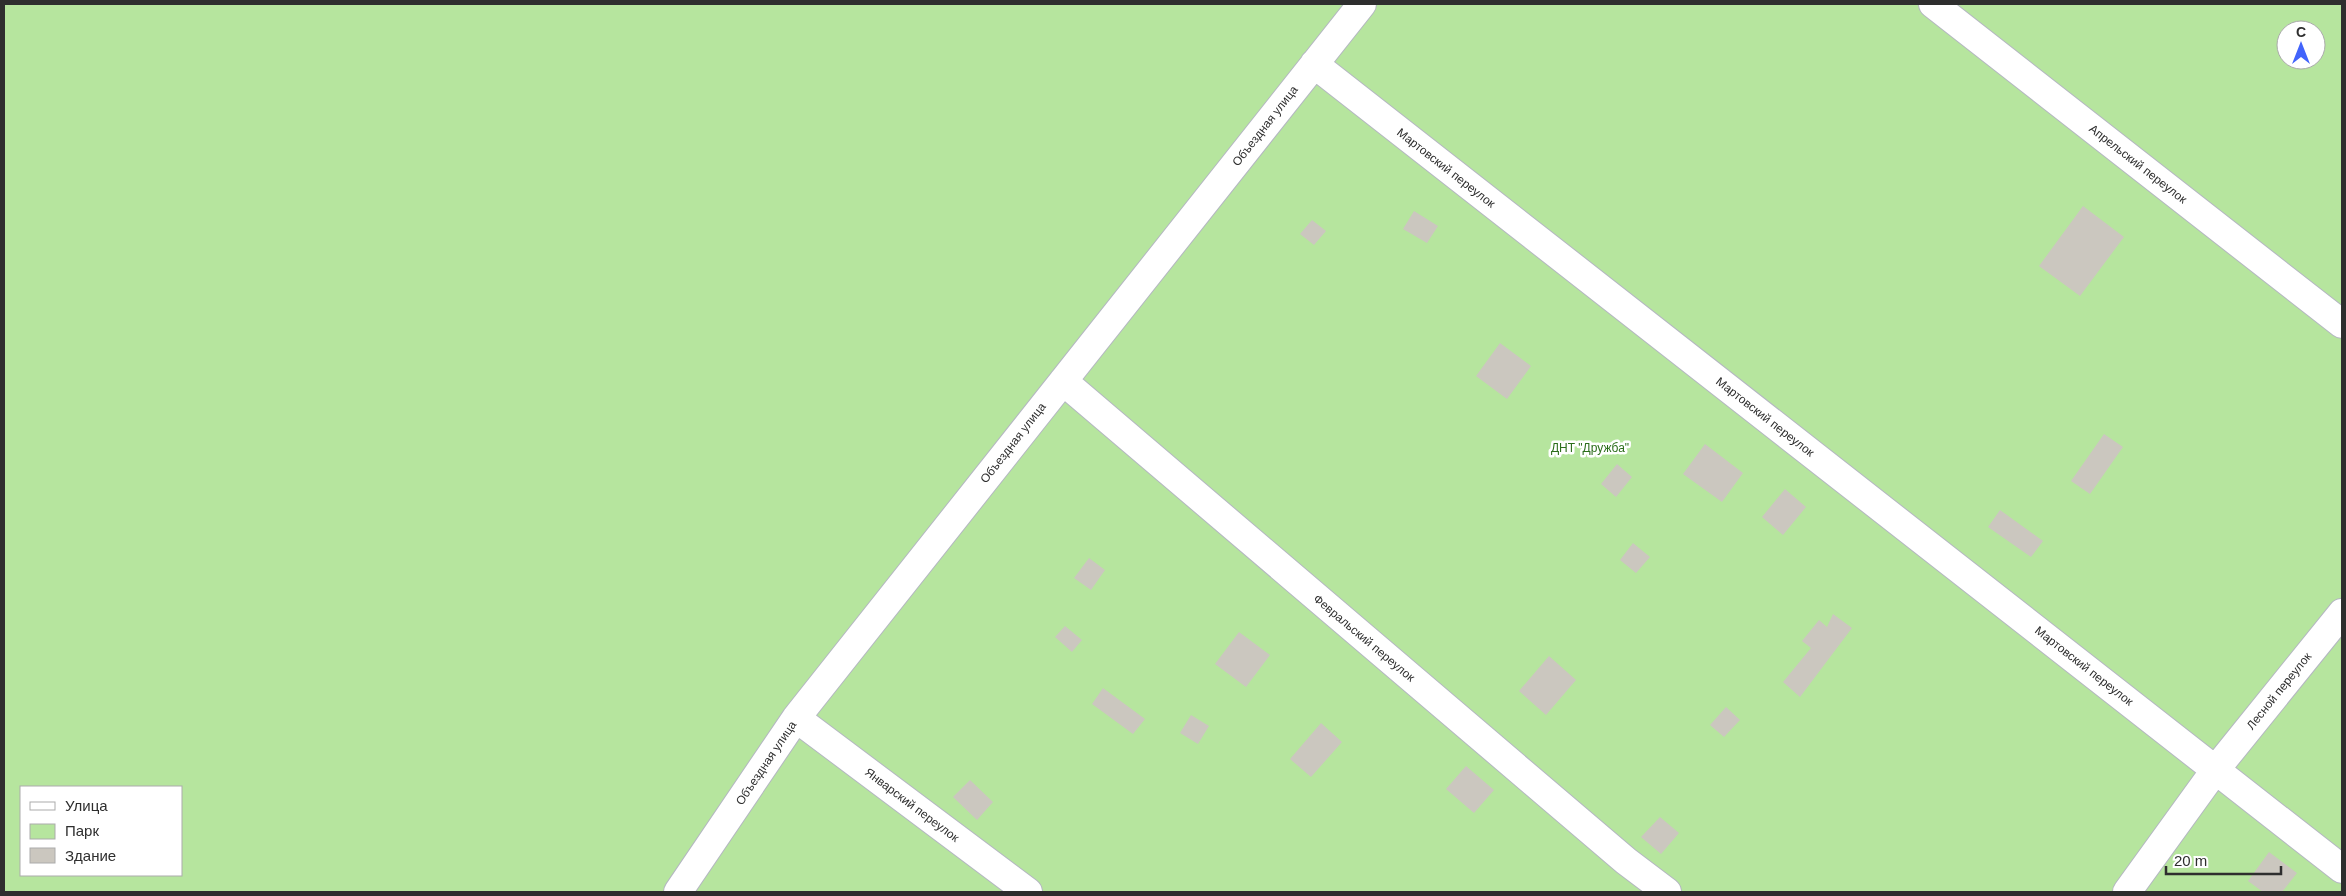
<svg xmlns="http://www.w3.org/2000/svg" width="2346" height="896" font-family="Arial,sans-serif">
<rect width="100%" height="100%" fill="#efe9e1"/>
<!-- green -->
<path fill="#b6e59e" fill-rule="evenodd" d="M4,4h2338v888h-2338zM2286,30h30v30h-30zM21,787h160v88h-160z"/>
<!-- building -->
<path fill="#cbc7bf" d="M2083,206l41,31 -44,59 -41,-30z
M1414,211l24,15 -11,17 -24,-14z
M1312,220l14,11 -12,14 -14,-11z
M1500,343l31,23 -24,33 -31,-23z
M2104,434l19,13 -33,47 -19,-13z
M1705,444l38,29 -21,29 -39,-28z
M1617,464l15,13 -16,20 -15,-13z
M1785,489l21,18 -23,28 -21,-18z
M2000,510l43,31 -12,16 -43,-30z
M1633,543l17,14 -14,16 -16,-13z
M1089,558l16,12 -14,20 -17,-12z
M1833,614l19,14 -52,69 -17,-15 28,-34 -9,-7 17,-21 8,7z
M1065,626l17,14 -10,12 -17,-15z
M1239,632l31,23 -24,32 -31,-23z
M1549,656l27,24 -30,35 -27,-24z
M1103,688l42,31 -12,15 -41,-30z
M1726,707l14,13 -16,17 -14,-12z
M1191,715l18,11 -11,18 -18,-11z
M1321,723l21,19 -31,35 -21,-18z
M1466,766l28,24 -20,23 -28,-24z
M970,780l23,22 -16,18 -24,-23z
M1660,817l19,16 -18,21 -20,-17z
M2269,852l28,21 -15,19h-19l-15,-11z"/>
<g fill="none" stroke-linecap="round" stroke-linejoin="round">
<!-- minor casing -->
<g stroke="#b4b7c1" stroke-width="30">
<path id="minor" d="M1933,4l409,320
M1314,64l1028,805
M1063,381l563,480 41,31
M796,718l232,174
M678,892l118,-174 566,-714
M2127,892l89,-123 126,-156"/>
</g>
<!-- minor -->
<use href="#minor" stroke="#fff" stroke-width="28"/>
</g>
<g text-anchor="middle" stroke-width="5" stroke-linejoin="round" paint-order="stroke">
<!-- street labels -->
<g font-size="12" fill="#2e2e2e" stroke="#fff">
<text transform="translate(1265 126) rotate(-52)" y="4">Объездная улица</text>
<text transform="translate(2138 164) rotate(38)" y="4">Апрельский переулок</text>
<text transform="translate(1446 168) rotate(38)" y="4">Мартовский переулок</text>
<text transform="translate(1765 417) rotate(38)" y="4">Мартовский переулок</text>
<text transform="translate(1013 443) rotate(-52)" y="4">Объездная улица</text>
<text transform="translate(1364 638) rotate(40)" y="4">Февральский переулок</text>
<text transform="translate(2084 666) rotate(38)" y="4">Мартовский переулок</text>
<text transform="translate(2279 691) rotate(-51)" y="4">Лесной переулок</text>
<text transform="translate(766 763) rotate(-56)" y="4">Объездная улица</text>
<text transform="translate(912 805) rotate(37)" y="4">Январский переулок</text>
</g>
<!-- park labels -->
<g font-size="12" fill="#2c6e1b" stroke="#fff">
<text x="1590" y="452">ДНТ "Дружба"</text>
</g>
</g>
<!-- border -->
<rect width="2346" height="896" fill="none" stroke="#2e2e2e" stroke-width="10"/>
<!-- legend -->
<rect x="20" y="786" width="162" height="90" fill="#ffffff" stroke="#ababab"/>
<rect x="30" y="802" width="25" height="8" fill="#ffffff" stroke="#ababab"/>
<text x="65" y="811" font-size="15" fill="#2e2e2e">Улица</text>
<rect x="30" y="824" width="25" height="15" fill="#b6e59e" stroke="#ababab"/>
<text x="65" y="836" font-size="15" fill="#2e2e2e">Парк</text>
<rect x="30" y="848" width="25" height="15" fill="#cbc7bf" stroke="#ababab"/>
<text x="65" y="861" font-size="15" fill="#2e2e2e">Здание</text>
<!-- north arrow -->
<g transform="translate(2301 45)"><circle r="24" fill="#ffffff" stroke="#ababab"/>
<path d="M0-4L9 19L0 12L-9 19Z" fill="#4264fb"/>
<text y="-8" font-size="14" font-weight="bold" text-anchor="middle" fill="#2e2e2e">С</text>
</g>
<!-- scale -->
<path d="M2166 866v8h115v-8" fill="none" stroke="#2e2e2e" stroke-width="2.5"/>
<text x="2174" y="866" font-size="15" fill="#2e2e2e" stroke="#ffffff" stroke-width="4" paint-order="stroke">20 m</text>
</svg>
